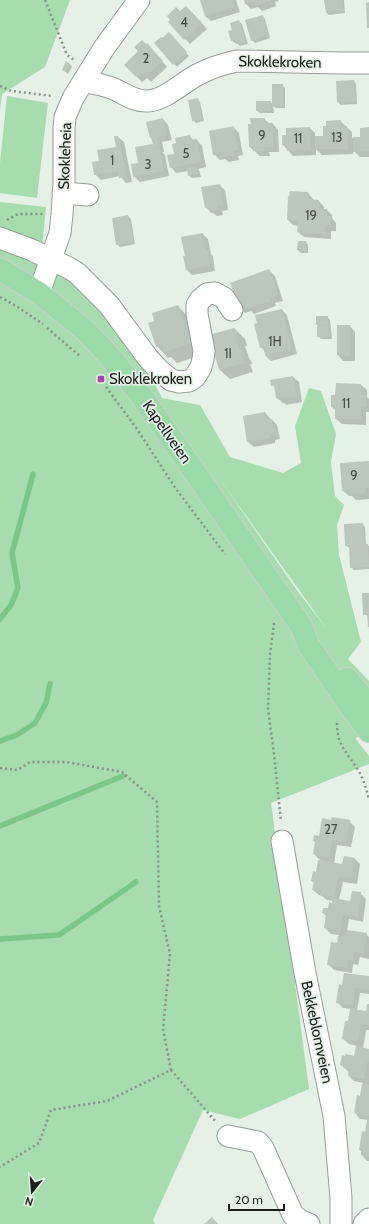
<svg xmlns="http://www.w3.org/2000/svg" width="369" height="1224" font-family="Cabin,sans-serif">
<rect width="100%" height="100%" fill="#e5f0e7"/>
<!-- green -->
<path fill="#a6dcae" fill-rule="evenodd" d="M0,0h70l-25,67 -43,27 -2,17z
M7,96l41,7 -11,95 -37,-5v-30z
M0,202l46,5 -4,42 65,44 55,105 38,7 30,52 53,16 18,-10 -6,-37 14,-38 12,3 15,43 -5,28 4,34 9,9 -7,20 2,30 22,87 -13,17 21,22v52l-14,5 14,18v8l-98,39 38,286 -69,30 -37,-9 -50,110 2,4h-155zM219,478l108,151 -31,-40z"/>
<!-- shadow -->
<path fill="#0003" d="M201,0h35l4,12 -29,9 -6,-5z
M245,0h33l1,1 -4,1 1,4 -14,5 -4,-4 -7,2 -5,-5z
M325,0h19l1,13 -16,2 -3,-3z
M180,12h11l16,17 -17,15 -21,-22z
M262,16l3,3 5,19 -15,5 -3,-3z
M239,21l3,3 6,20 -8,2 -3,-3h-2l-3,-2 1,-11z
M169,34l20,22 -12,11 -21,-24z
M152,50l15,17 -16,15 -4,-4 -5,4 -17,-17z
M70,64l2,3 -4,7 -5,-4z
M354,81l2,3 1,20 -16,1 -3,-3z
M282,85l3,3v20h-9l-3,-2 1,7h-14l-3,-2 14,-9 2,3z
M197,99l3,3 4,19 -8,2 -3,-3z
M163,119l5,6 4,15 -10,2 2,10h-2l3,3 4,21 -29,6 -6,-6 5,-12 15,-19 -1,-5 -2,-2z
M264,119l6,5h3l5,6 1,22h-10l1,4h-10l-10,-9z
M340,121l12,11v6h9l8,-10v29h-9l-7,-7v4l-31,1 -6,-6v6l-23,1 -10,-11 27,-17 5,5v4h9z
M233,127l6,6 4,22 -5,1 1,4 -10,2 -4,-3 -5,1 -6,-6z
M190,136l4,5 3,-1 5,6 4,21 -8,2 1,1 2,7 -10,1 -2,-3 -1,-4 -12,2 -5,-6 4,-12 2,-11z
M118,137l6,5 8,40 -6,1 -6,-7 -19,4 -6,-6 5,-12 18,-14z
M219,185l6,5 3,20 -6,1 1,4 -6,1 -4,-3h-2l-5,-6z
M308,193l5,6v2h6l5,6v3h3l5,5v3l4,5v8h-5v8l-27,-2 -6,-5v-6l-5,-1 -5,-5z
M128,216l3,3 4,25 -15,3 -3,-3z
M202,234l6,5 3,15 2,2 2,15 -23,4 -5,-5z
M306,242l2,3v8h-7l-3,-3z
M269,270l6,6 8,25 -8,2 1,3 -22,8 -3,-3 -6,2 -5,-5z
M178,306l11,12 13,37 -25,8 -6,-6 -3,1 -11,-12 -1,-24z
M282,310l5,5 10,39 -26,7 -6,-6v-4l-4,-4z
M327,317l3,3 2,19h-11l-3,-3v-10l-1,-2z
M338,326h12l5,6v29h-12l-5,-6z
M235,329l10,10 2,7h-2l4,12 2,3 1,3h-2l3,8 -23,7 -10,-9z
M293,377l6,5 3,20 -16,3 -1,-2h-2l-6,-5 -1,-10 -4,-3z
M337,384l24,1 6,5v7l2,2v13h-3v13l-24,-1 -6,-5v-8l-4,-4 4,-11z
M265,413l12,12 3,14 -5,1v3l-21,4 -6,-5 -4,-25z
M369,462v37l-13,1 -4,-4h-3l-6,-5z
M362,524l3,3 1,18 3,1v23l-15,1 -3,-3 -1,-19 -4,-2z
M349,821l6,6 -4,20 -14,-2 -3,19 9,1 12,-6 5,5 -3,20 -14,-2 -4,18 12,2 9,-9 6,6 -3,23 -14,-3 -2,12 19,3 3,3v22l-9,-2 -2,8 -5,-1 -1,9 -18,-3 -6,-6 10,-20 1,-9 -8,-1 -6,-6 2,-11 -4,-4 5,-3 5,-9 -6,-1 -5,-4 -3,-1 -6,-5 1,-7 -2,-2 10,-19 -8,-8 2,-11 -2,-2z
M369,977v17l-9,-1 -3,18 9,2 3,-8v25h-3l-3,19 6,1v111h-2l-5,-6v-3l-2,-2 6,-17 3,-13 -9,-1 -5,-6 6,-16 2,-14 -9,-2 -5,-5v-4l-8,-7 14,-8 2,-11 -8,-2 -6,-5 6,-17 2,-13 -8,-1 -6,-6 6,-16z"/>
<g fill="none" stroke-linecap="round" stroke-linejoin="round">
<!-- stream -->
<path stroke="#7bc689" stroke-width="5.5" d="M0,619l11,-14 7,-17 -6,-35 21,-79
M0,741l17,-6 18,-12 11,-20 4,-19
M0,826l123,-50
M0,939l59,-4 77,-53"/>
</g>
<!-- building -->
<path fill="#bbc6bc" d="M200,0h33l2,7 -30,9z
M244,0h28l-17,6 -1,-5 -9,3z
M324,0h18l1,10 -17,2z
M369,2v26h-2l-1,-25z
M186,6l16,17 -18,17 -16,-18 2,-2 -3,-4 9,-9 4,4z
M263,15l5,20 -17,6 -6,-21z
M239,20l7,21 -10,3 -1,-4 -4,1 -3,-10 4,-1 -2,-7z
M169,32l18,20 -14,13 -19,-22 7,-6 1,1z
M142,40l4,4 1,-1 16,18 -18,16 -4,-4 -5,4 -12,-12 14,-14 -4,-4z
M66,61l4,3 -4,8 -4,-2z
M354,80l1,22h-18l-1,-21z
M272,84h11v22h-11z
M198,98l4,21 -10,2 -4,-21z
M256,101h15v10h-15z
M163,118l4,17 -10,2 3,10 -5,1v1l5,-1 4,23 -31,6 -2,-13 7,-1 -3,-16 18,-3 -2,-6h-1l-4,-16z
M250,118h15v5h8v24h-9v4h-11v-4h-4l-1,-23h3z
M341,120v6h6l1,23h-33v-13h8v-10h3v-5z
M234,126l4,24 -5,1 1,4 -12,2 -1,-4 -8,2 -4,-24z
M310,127l1,23 -24,1 -1,-6h-4v-10h4v-7z
M369,127v24l-16,1v-15h7v-9z
M190,135l1,5 6,-1 4,23 -31,6 -3,-13 7,-1 -2,-10 4,-1 -1,-5z
M114,136h4l9,41 -8,1 -1,-7 -24,4 -2,-13 7,-1 -2,-11 19,-3z
M197,167l1,7 -10,2 -1,-8z
M220,184l3,20 -6,2 1,3 -8,2v-4l-5,1 -4,-21z
M290,191l18,1 1,7 10,1v9h8v7h4v10h-5l-1,8 -28,-2 1,-11 -11,-1 1,-24 1,1z
M128,215l5,27 -17,3 -4,-27z
M203,233l3,17h2l2,16 -24,4 -3,-14h2l-4,-19z
M298,241h8v10l-9,-1z
M269,269l9,26 -8,3 1,3 -23,8 -1,-3 -8,2 -9,-25z
M178,305l13,38 -26,9 -3,-8 -6,3 -8,-24 6,-2 -2,-8z
M282,309l10,40 -27,6 -2,-8 -3,1 -6,-24 3,-1 -2,-8z
M316,316h12v9h-12z
M329,325l1,12h-13v-11z
M337,325h13v31l-13,-1z
M234,328v1l1,-1 3,8 -2,1 4,13h2l1,4 -2,1 3,8 -25,7 -10,-35z
M293,376l4,21 -17,2 -1,-1h-3l-2,-13 -3,1 -1,-6z
M336,383l25,1v11h6l-1,12h-5v12h-26v-12h-4v-12h4z
M265,412l2,7h5l3,15 -5,1v3l-23,4 -4,-26z
M369,461v27h-4v5l-15,2 -1,-5 -7,1 -2,-28z
M363,523l1,21h4l1,23 -19,1 -1,-22h-4l-1,-22z
M362,593h7v34h-1l-1,-12h-4z
M332,817l18,3 -4,22 -14,-2 -3,17 -16,-3 2,-13h-2l1,-6 5,1 3,-18 9,2z
M344,856l11,2 -3,21 -14,-2 -4,20 -14,-2 1,-4 -9,-1 2,-9h-3l2,-10 3,1 2,-12 24,4z
M352,891l9,1 -3,25 -15,-3 -3,17 -16,-3 2,-14 -4,-1 1,-5h5l1,-6 3,1v-5l18,3z
M347,930l20,3 -3,21 -10,-2 -1,8 -5,-1 -1,9 -20,-3 4,-23 6,1 1,-7 8,1z
M344,973l25,3v14l-14,-2 -3,17 -16,-2 3,-19 3,1z
M367,1004h2v22l-8,-1 -3,17 -16,-3 3,-18h3l2,-12 16,2z
M356,1046l13,3v13h-2l-3,17 -16,-3 1,-8h-6l1,-2 -4,-1 2,-10 3,1 1,-2 8,2z
M362,1084l7,1v31l-15,-3 3,-18 3,1z
M367,1120h2v37l-8,-2v-4l-2,-1 3,-19 3,1z
M212,1217l6,7h-14z"/>
<g fill="none" stroke-linecap="round" stroke-linejoin="round">
<!-- minor casing -->
<g stroke="#959f96" stroke-width="23">
<path id="minor" d="M84,82c10,1 20,3 30,7 11,5 21,13 34,12 17,-1 34,-18 49,-26 13,-7 25,-11 40,-14l105,2h27
M63,193l25,2
M0,238l32,12 37,18 8,5 32,32 39,53 12,13 11,9 8,2 10,-1 6,-4 6,-10 2,-8 1,-8 -7,-37v-9l3,-5 7,-6 8,-1 9,5 8,12
M39,293l21,-60 2,-19 2,-31v-54l1,-12 8,-19 31,-50 35,-48
M282,841l23,132 29,143 7,82v26
M228,1136l30,6 5,6 30,67 8,6 8,3
M364,1224l5,-5"/>
</g>
<!-- major casing -->
<g stroke="#cdcecd" stroke-width="24">
<path id="major" d="M0,269l39,24 47,38 25,27 26,32 25,35 139,201 8,20 44,64 16,21
M347,679l22,27"/>
</g>
<!-- path -->
<path stroke="#88908a" stroke-width="2.5" stroke-dasharray="2 3" stroke-linecap="butt" d="M45,0l22,55 7,5
M0,86l11,5 42,5
M7,220l11,-6h25
M0,297l16,9 27,18
M47,328l34,29
M106,387l31,42 39,60 49,65
M274,623l-4,31 -2,55 6,45 7,67
M337,723c0,23 10,29 21,47 6,9 8,19 11,29
M0,768l18,2 12,-8h36l56,10 35,30 2,104 11,48 -7,75 8,41 -64,31 -56,9 -12,33 -39,24
M171,1070l45,52"/>
<!-- minor -->
<use href="#minor" stroke="#fff" stroke-width="21"/>
<!-- major -->
<use href="#major" stroke="#9adaa9" stroke-width="22"/>
</g>
<!-- markers -->
<rect fill="#aa43a7" stroke="#e5f0e7" stroke-width="1.5" x="97" y="375" width="8" height="8" rx="2"/>
<g text-anchor="middle" stroke-width="3.5" stroke-linejoin="round" paint-order="stroke">
<!-- number labels -->
<g font-size="13" fill="#434944">
<text x="184" y="27">4</text>
<text x="146" y="63">2</text>
<text x="262" y="140">9</text>
<text x="337" y="142">13</text>
<text x="298" y="143">11</text>
<text x="186" y="158">5</text>
<text x="112" y="165">1</text>
<text x="148" y="169">3</text>
<text x="311" y="220">19</text>
<text x="275" y="346">1H</text>
<text x="228" y="358">1I</text>
<text x="346" y="408">11</text>
<text x="354" y="480">9</text>
<text x="331" y="834">27</text>
</g>
<!-- street labels -->
<g font-size="15" fill="#1b1f1c" stroke="#e5f0e7">
<text transform="translate(280 62) rotate(1)" y="5">Skoklekroken</text>
<text transform="translate(65 156) rotate(-88)" y="5">Skokleheia</text>
<text transform="translate(167 432) rotate(55)" y="5">Kapellveien</text>
<text transform="translate(317 1032) rotate(78)" y="5">Bekkeblomveien</text>
</g>
<!-- poi labels -->
<g font-size="15" fill="#1b1f1c" stroke="#e5f0e7" text-anchor="start">
<text x="109" y="384">Skoklekroken</text>
</g>
</g>
<!-- north arrow -->
<g transform="translate(32 1192) rotate(197)" stroke="#e5f0e7" stroke-width="3" paint-order="stroke">
<path d="M0-3L7 15L0 10L-7 15Z" fill="#1b1f1c"/>
<text y="-6" font-size="11" font-weight="bold" text-anchor="middle" fill="#1b1f1c">N</text>
</g>
<!-- scale -->
<path d="M229 1204v6h55v-6" fill="none" stroke="#1b1f1c" stroke-width="2"/>
<text x="235" y="1204" font-size="12" fill="#1b1f1c" stroke="#e5f0e7" stroke-width="3" paint-order="stroke">20 m</text>
</svg>
